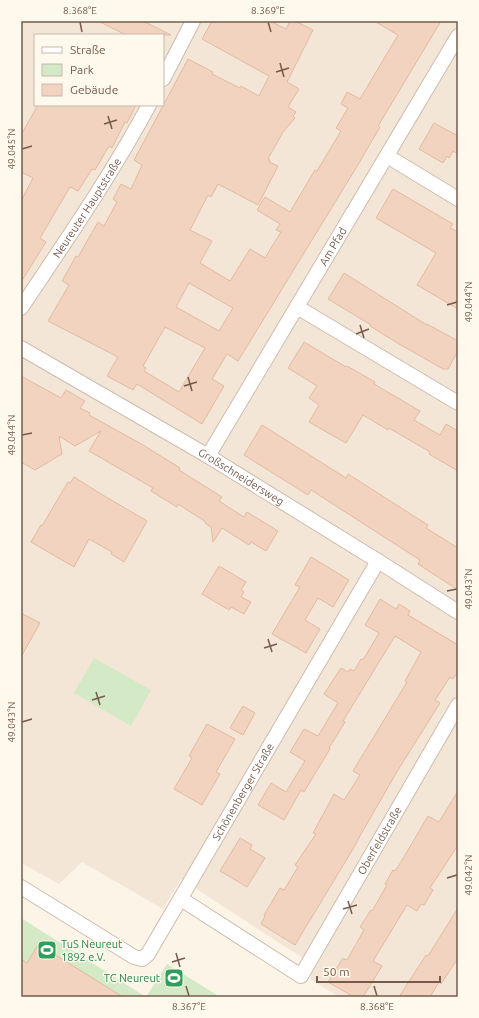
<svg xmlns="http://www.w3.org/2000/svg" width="479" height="1018" font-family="Ubuntu,sans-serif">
<rect width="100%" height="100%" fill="#fcf4e7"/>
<!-- residential -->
<path fill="#f3e6d6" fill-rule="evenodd" d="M21,21h437v976h-119l-29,-18 5,-13 -134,-87 -18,30 -81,-47 -23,22 -38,-21zM35,35h128v70h-128z"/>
<!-- green -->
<path fill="#d4e9c6" d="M94,658l57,32 -20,36 -57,-33z
M21,918l125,79 21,-33 53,33h-199z"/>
<!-- building -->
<path fill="#f1d3bf" stroke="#e3baa0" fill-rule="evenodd" d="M98,21h45l28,14h-45z
M212,21h58l16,8 4,-8h5l18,9 -26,52 12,7 -11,18 8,5 -3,4 2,2 -12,14 -15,27 2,1 -1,2 9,4 -20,39 -40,-21 -7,13 -3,-2 -18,35 22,11 -12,22 30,18 20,-32 15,9 16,-26 -5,-2 4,-6 -23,-14 8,-13 25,15 25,-42 2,1 24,-40 -5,-3 12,-20 -7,-4 6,-12 13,7 38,-64 -24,-14h67l-63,105 2,1 -24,41 -118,193 -11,-7 -15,25 12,7 -22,38 -65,-40 -4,6 -26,-14 11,-19 -70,-36 21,-36 -7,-4 14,-25 2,1 20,-35 6,4 13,-24 -4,-3 8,-15 10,5 11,-24 -8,-5 54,-101 25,13 -1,2 28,14 1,-2 18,10 10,-20 -67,-37zM189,283l44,25 -14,23 -43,-24zM165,327l40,21 -26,44 -35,-21 2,-3 -3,-2z
M38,105h98l-9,18 -2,-1 -13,26 -3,-2 -14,24 -3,-1 -14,22 -8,-4 -30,51 6,4 -25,40v-81l12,-23 -12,-6v-37z
M434,123l24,13v18l-5,-3 -4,7 -2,-2 -4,7 -24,-14z
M393,189l60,35 -3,4 8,4v77l-41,-24 19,-32 -60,-35z
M344,273l83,52v-1l31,17v10l-10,18h-5l-44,-25 -29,-18 1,-1 -43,-26z
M304,342l42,25 1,-1 28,16 -1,2 46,27 -6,9 26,15 6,-11 12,7v40l-29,-17 1,-2 -41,-24 -1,2 -25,-15 -17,28 -37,-21 10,-17 -10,-7 8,-12 -29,-18z
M21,376l40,22 5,-8 19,11 -5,7 10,5 -1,2 54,30 37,23 -1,2 43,27 -3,4 25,16 3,-5 31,19 -12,20 -15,-9 -2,3 -27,-17 -9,14 -2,-15 -6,-4 1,-1 -28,-18 -1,3 -26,-16 2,-3 -64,-37 12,-20 -26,15 -16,-10 3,18 -27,16 -14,-8z
M262,425l84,53 2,-4 80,51 -2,3 32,20v42l-40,-26 2,-4 -109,-70 -3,5 -64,-40z
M74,477l27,17 46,27 -23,41 -13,-8 1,-2 -23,-13 -15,28 -43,-25 10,-17 1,1 26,-44 2,1z
M311,557l38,23 -16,27 -15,-9 -13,22 15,9 -14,24 -34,-19 28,-47 -5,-2z
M219,566l27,16 -5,8 3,2 -3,5 10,5 -7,12 -13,-7 -2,3 -27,-16z
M380,599l16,10 3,-5 11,7 -2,4 50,30v26l-5,8 -3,-2 -15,23 5,3 -42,67 -37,64 -5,10 -61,101 -34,-21 4,-8 -1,-1 16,-27 4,2 14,-23 -3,-2 21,-31 -3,-1 21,-39 10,6 16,-25 -7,-4 54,-89 -2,-1 16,-29 -26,-16 -52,85 2,1 -16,26 1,1 -26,43 -3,-2 -17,30 -26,-15 13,-22 15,9 19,-31 -15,-9 14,-23 14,7 20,-33 -14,-9 17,-26 7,4 2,-3 4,2 7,-12 2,1 16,-27 -14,-8z
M21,613l19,10 -19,34z
M243,706l12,7 -12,22 -13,-7z
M207,724l28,15 -19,33 4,2 -18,31 -28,-16 18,-31 -3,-2z
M458,791v54l-28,43 3,2 -9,15 -3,-1 -4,7 -10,-6 -34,56 9,5 -19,31h-9l-26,-15 15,-24 4,2 17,-30 -4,-3 11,-17 1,1 15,-26 -2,-1 8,-14 2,1 6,-9 27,-46 11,6z
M240,838l12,7 -2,4 15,9 -18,29 -27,-16z
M458,908v50l-17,26 -2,-2 -9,15h-31l27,-42 2,1z
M38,945l11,6 74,46h-102v-38l6,4z"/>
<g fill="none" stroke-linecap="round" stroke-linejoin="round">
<!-- minor casing -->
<g stroke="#cebcad" stroke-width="16">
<g id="minor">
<path d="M163,79l30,-58"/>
<path d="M387,156l71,43"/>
<path d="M297,307l161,96"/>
<path id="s1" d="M21,308c44,-66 90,-132 128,-203"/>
<path id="s2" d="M21,348l187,108 170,105 80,51"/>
<path id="s3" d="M208,456l250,-420"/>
<path id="s4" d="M21,887l113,70 8,2 6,-5 230,-393"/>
<path id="s5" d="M181,899l120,77 157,-271"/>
</g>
</g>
<!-- minor -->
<use href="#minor" stroke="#fff" stroke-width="14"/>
</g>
<!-- ticks -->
<path fill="none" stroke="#755b4c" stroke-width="1.5" d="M80,22l2,10M268,22l3,10M280,63l4,14M276,72l13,-4M108,116l4,13M104,124l13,-4M22,149l10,-3M447,305l10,-3M360,325l4,13M356,334l13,-5M188,377l4,14M184,386l13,-4M22,435l10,-2M447,591l10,-2M268,639l4,13M264,648l13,-4M96,692l4,13M92,700l13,-4M22,722l10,-3M447,878l10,-3M348,901l4,13M343,909l14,-4M176,953l4,14M172,962l13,-4M186,986l3,10M374,986l3,10"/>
<!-- icons -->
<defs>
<g id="stadium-square" transform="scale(1)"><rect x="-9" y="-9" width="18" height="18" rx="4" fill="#2e9e5b" stroke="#fff8ed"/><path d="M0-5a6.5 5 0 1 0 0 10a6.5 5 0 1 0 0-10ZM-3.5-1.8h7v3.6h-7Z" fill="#fff"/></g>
</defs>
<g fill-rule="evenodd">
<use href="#stadium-square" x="47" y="950"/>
<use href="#stadium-square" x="174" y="978"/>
</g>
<g text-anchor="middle" stroke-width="3" stroke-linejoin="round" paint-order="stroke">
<!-- street labels -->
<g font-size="11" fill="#755b4c" stroke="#fff8ed">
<text dy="4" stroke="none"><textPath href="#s1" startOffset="120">Neureuter Hauptstraße</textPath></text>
<text dy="4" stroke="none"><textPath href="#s3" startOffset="244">Am Pfad</textPath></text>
<text dy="4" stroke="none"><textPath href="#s2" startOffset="255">Großschneidersweg</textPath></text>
<text dy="4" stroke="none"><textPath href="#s4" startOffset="337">Schönenberger Straße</textPath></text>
<text dy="4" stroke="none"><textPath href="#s5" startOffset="299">Oberfeldstraße</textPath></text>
</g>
<!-- leisure labels -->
<g font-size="11" fill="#27864d" stroke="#fff8ed" text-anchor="start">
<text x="61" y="948">TuS Neureut<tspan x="61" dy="13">1892 e.V.</tspan></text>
<text x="160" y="982" text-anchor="end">TC Neureut</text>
</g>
</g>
<!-- border -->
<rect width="479" height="1018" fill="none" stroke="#fff8ed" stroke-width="44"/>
<!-- legend -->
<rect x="34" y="34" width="130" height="72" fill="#fff8ed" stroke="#c8b9ad"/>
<rect x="42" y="47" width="20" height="6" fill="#ffffff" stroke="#c8b9ad"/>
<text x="70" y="54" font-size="12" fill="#755b4c">Straße</text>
<rect x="42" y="64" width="20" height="12" fill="#d4e9c6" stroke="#c8b9ad"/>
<text x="70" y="74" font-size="12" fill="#755b4c">Park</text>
<rect x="42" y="84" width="20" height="12" fill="#f1d3bf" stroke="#c8b9ad"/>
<text x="70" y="94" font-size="12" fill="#755b4c">Gebäude</text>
<!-- scale -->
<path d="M317 976v6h123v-6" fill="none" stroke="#755b4c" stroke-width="2"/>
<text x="323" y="976" font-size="12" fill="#755b4c" stroke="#fff8ed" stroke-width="3" paint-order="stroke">50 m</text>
<rect x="22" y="22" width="435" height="974" fill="none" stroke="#755b4c" stroke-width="1.5"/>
<g font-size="10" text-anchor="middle" fill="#755b4c">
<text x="80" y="14">8.368°E</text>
<text x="268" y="14">8.369°E</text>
<text transform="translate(11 149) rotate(-90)" y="4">49.045°N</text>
<text transform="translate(468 302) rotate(-90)" y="4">49.044°N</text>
<text transform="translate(11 435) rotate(-90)" y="4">49.044°N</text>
<text transform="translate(468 589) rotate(-90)" y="4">49.043°N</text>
<text transform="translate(11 722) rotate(-90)" y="4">49.043°N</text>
<text transform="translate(468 875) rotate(-90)" y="4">49.042°N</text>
<text x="189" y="1010">8.367°E</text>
<text x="377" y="1010">8.368°E</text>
</g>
</svg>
